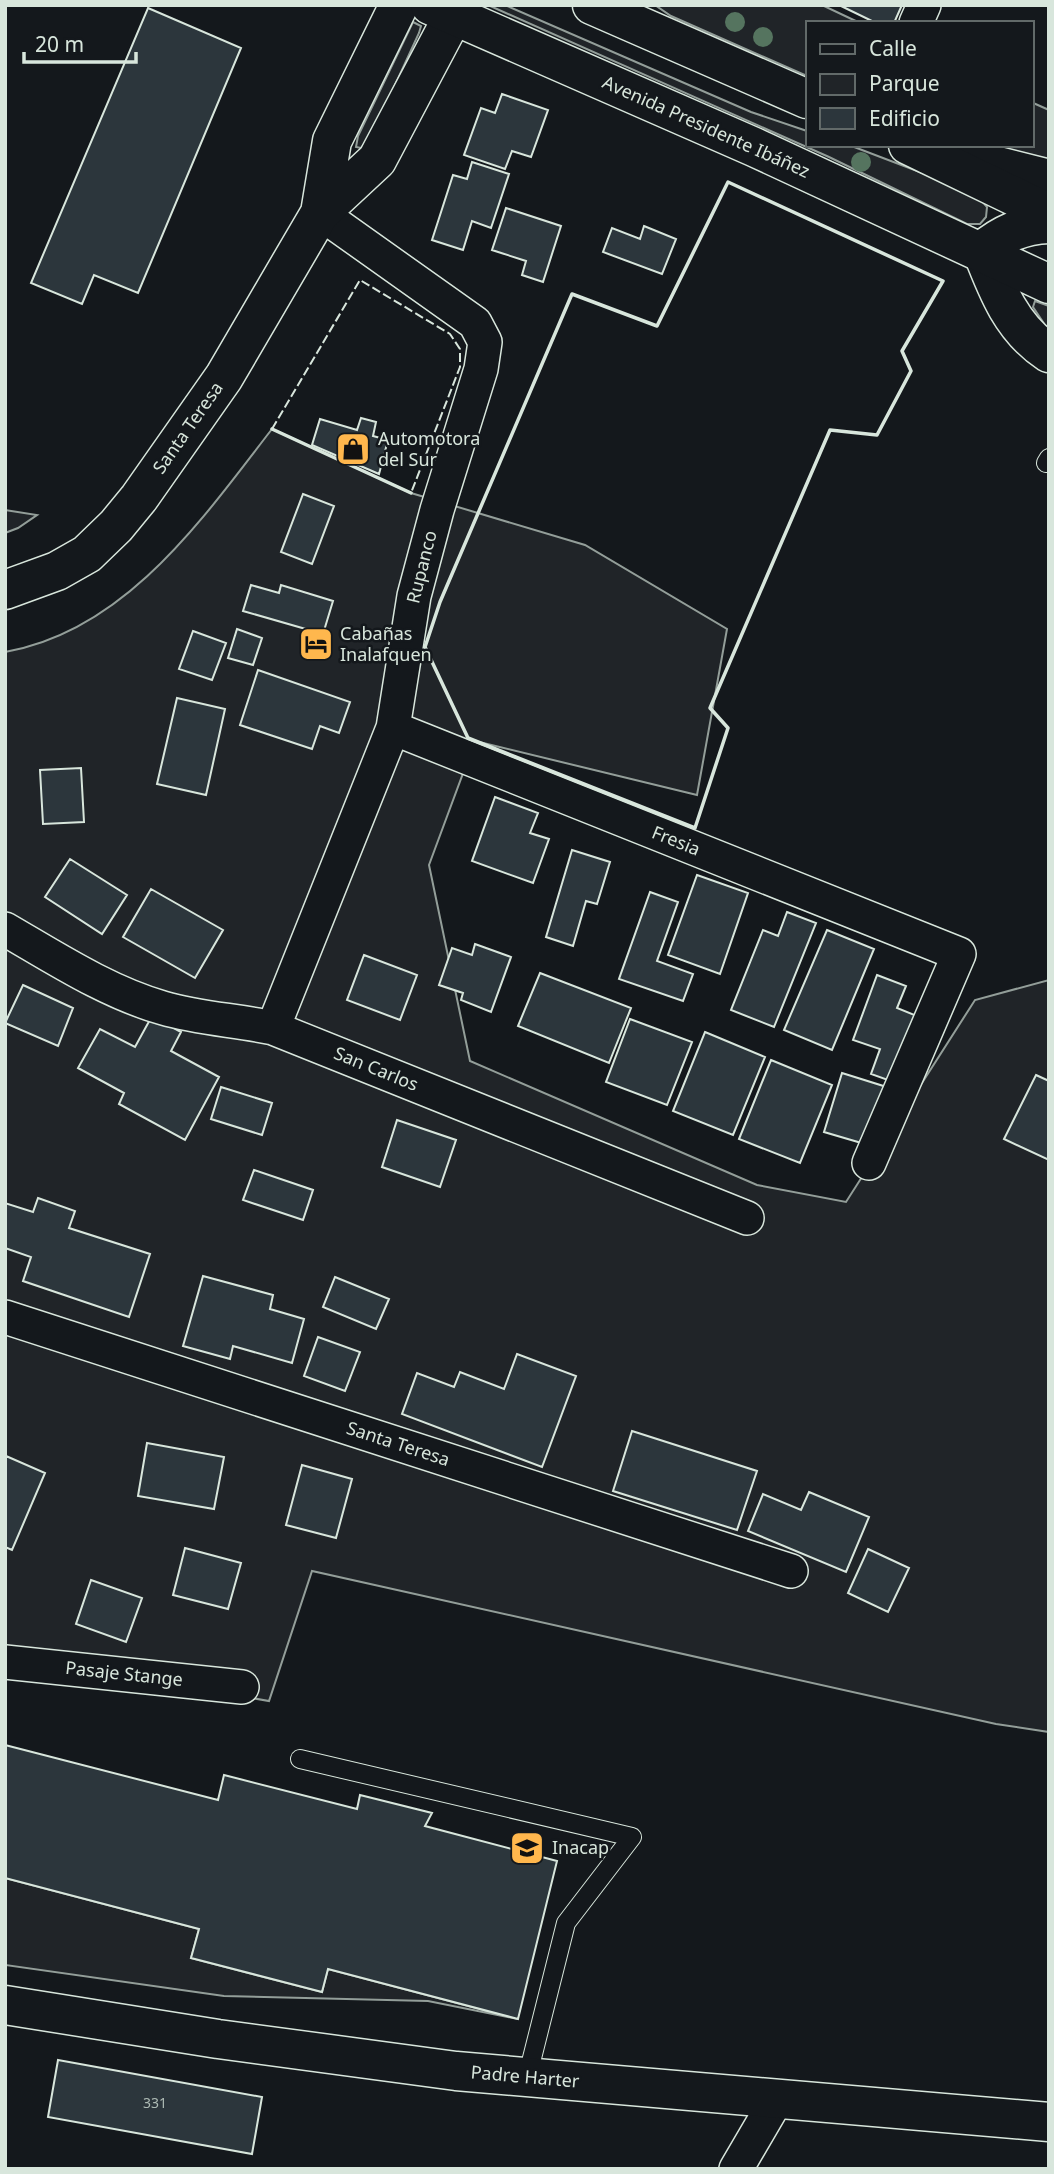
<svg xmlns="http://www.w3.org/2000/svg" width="1054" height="2174" font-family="'Noto Sans',sans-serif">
<rect width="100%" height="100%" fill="#14181c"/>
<!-- green -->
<path fill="#202428" stroke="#939e99" stroke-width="2" d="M488,5h17l246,107 56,19v14h42l76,29 57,27 5,6 -1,10 -6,7h-13l-138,-67z
M655,5h167l38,18h-53v53l-136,-60z
M413,22l8,4 -2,7 -47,102 -11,13 -5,-1 2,-11z
M1031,102l18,8v54l-74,-19h56z
M1035,301l14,5v25l-16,-24z
M272,429l139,64 174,52 142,84 -30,166 -222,-54 -46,124 41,196 287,124 89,17 129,-202 74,-20v752l-53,-8 -684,-153 -43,130 -264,-46v-1003c121,-21 198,-134 267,-223z
M5,510l32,5 -19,13 -13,5z
M5,1878l194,51 -8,29 131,34 6,-23 190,50 -90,-18 -204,-5 -219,-31z"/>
<!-- building -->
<path fill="#2c363c" stroke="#d8e6dc" stroke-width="2" d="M839,5h63l-8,18h-18z
M148,8l93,40 -103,245 -44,-18 -12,29 -51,-21z
M502,94l46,16 -17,47 -19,-6 -7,18 -41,-14 17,-47 14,5z
M472,162l37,12 -18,54 -19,-7 -9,29 -31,-10 21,-65 14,4z
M506,208l55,18 -18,56 -21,-7 4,-14 -34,-11z
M644,226l32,13 -14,35 -59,-22 9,-24 28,11z
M361,418l15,4 -3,14 15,4 -9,34 -67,-29 8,-26 37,11z
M303,494l31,12 -22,58 -31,-12z
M251,585l28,8 2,-8 52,16 -10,33 -80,-23z
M237,629l25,9 -9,27 -25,-7z
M193,631l33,12 -14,37 -33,-11z
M258,670l92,32 -11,31 -19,-7 -8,23 -72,-24z
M177,698l48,11 -19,86 -49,-11z
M81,768l3,54 -41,2 -3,-54z
M495,797l43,16 -8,20 19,6 -16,44 -61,-22z
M572,850l38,12 -13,42 -11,-3 -13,45 -27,-9z
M70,859l57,36 -25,39 -57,-37z
M697,875l51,18 -28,81 -52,-19z
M151,889l72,41 -28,48 -72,-41z
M650,892l28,10 -21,59 36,13 -10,27 -64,-22z
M787,912l29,11 -42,104 -43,-17 32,-80 15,6z
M827,930l47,19 -42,101 -48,-20z
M475,944l36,13 -20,55 -30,-12 2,-7 -24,-8 13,-37 20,7z
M364,955l53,20 -17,45 -53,-20z
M540,973l91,35 -22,55 -91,-37z
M877,975l29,11 -9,22 20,8 -18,68 -28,-10 9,-25 -27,-9z
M23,985l50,23 -15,38 -53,-23z
M152,1016l29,16 -10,19 48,26 -34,63 -66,-36 5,-11 -46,-25 22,-39 35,18z
M630,1019l62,23 -25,63 -61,-23z
M705,1032l60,25 -32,78 -60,-24z
M771,1060l61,25 -32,78 -61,-24z
M842,1073l51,16 -18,58 -51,-15z
M1036,1075l13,6v79l-45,-21z
M221,1087l51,16 -10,32 -51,-16z
M397,1120l59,20 -16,47 -58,-20z
M254,1170l59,20 -10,30 -60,-20z
M38,1198l37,13 -6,17 81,26 -21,63 -106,-36 8,-24 -26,-9v-45l28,9z
M203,1276l70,19 -3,14 34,10 -12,44 -59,-17 -3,13 -47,-13z
M335,1277l54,22 -13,30 -53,-22z
M318,1337l42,15 -15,39 -41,-15z
M517,1354l59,22 -34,91 -140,-53 15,-41 37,14 6,-15 44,17z
M632,1431l125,40 -20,59 -124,-39z
M147,1443l77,14 -10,52 -76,-13z
M6,1456l39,17 -33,77 -7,-3z
M302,1465l50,14 -16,59 -50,-13z
M809,1492l60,25 -23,55 -98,-41 15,-37 38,16z
M185,1548l56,15 -13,46 -55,-14z
M868,1549l41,19 -21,44 -40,-19z
M91,1580l51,18 -16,44 -50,-18z
M5,1745l213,55 6,-25 133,34 3,-14 72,18 -7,13 132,35 -39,158 -190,-50 -6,23 -131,-34 8,-29 -194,-51z
M58,2060l204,37 -10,57 -204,-37z"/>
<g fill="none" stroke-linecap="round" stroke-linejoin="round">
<!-- lane casing -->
<g stroke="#d8e6dc" stroke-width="20">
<path id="lane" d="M1046,463l3,-5
M300,1759l332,78 -66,86 -39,155"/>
</g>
<!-- street casing -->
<g stroke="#d8e6dc" stroke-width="36">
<path id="street" d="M916,23l8,-18
M393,728l566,226 -90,209
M5,929c50,29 102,63 158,79 37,11 74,12 110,20l474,190
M273,1028l120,-300 21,-132 23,-86 44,-141 4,-27 -10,-19 -155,-110
M5,1317l786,254
M5,1662l237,25
M736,2169l41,-70"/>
</g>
<!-- secondary casing -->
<g stroke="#d8e6dc" stroke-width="41">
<path id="secondary" d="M946,153l103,26
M320,213l12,-72 67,-136
M982,251c15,39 30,78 67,102
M5,590l52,-19 30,-17 29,-28 23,-28 85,-121 96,-164 57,-53 82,-155
M5,2005l213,34 238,32 593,51"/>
</g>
<!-- primary casing -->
<g stroke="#d8e6dc" stroke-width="41">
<path id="primary" d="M430,5l324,142 295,137
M592,5l215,94
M908,145l141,68
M982,251c20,-17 40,-26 67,-27"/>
</g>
<!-- lane -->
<use href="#lane" stroke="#14181c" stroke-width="18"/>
<!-- street -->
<use href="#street" stroke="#14181c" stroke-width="33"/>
<!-- secondary -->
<use href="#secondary" stroke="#14181c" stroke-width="38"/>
<!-- primary -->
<use href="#primary" stroke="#14181c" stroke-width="38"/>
<!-- fence -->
<path stroke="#d8e6dc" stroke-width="2" stroke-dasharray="9 3.5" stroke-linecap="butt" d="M272,429l88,-149 90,54 10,15v18l-49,126"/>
<!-- wall -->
<path stroke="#d8e6dc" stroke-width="3.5" d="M728,182l215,99 -41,70 9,20 -34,64 -47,-5 -120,278 18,20 -33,100 -227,-90 -43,-91 15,-45 132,-308 85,32z
M272,429l139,64"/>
</g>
<!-- trees -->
<g fill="#55745f">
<circle cx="735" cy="22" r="10"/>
<circle cx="763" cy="37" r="10"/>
<circle cx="861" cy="162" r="10"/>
</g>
<!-- icons -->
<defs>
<g id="shop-square" transform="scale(1.75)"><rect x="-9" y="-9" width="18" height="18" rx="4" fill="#ffb74d" stroke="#14181c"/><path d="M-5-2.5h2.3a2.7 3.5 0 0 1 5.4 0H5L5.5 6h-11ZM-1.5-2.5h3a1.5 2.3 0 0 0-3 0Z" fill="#111"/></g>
<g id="hotel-square" transform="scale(1.75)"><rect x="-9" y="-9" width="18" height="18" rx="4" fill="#ffb74d" stroke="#14181c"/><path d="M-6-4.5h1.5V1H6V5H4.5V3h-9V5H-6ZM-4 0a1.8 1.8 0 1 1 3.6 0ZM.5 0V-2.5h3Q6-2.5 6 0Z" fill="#111"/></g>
<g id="university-square" transform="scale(1.75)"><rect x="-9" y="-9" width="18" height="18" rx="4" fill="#ffb74d" stroke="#14181c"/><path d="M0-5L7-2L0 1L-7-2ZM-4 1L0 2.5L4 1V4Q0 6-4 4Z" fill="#111"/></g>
</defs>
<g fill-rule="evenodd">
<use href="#shop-square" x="353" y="449"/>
<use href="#hotel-square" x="316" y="644"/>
<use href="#university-square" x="527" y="1848"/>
</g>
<g text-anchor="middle" stroke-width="5" stroke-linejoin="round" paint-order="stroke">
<!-- number labels -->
<g font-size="14" fill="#adbab4">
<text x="155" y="2108">331</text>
</g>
<!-- street labels -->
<g font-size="18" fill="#d8e6dc" stroke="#14181c">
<text transform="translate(706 127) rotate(24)" y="6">Avenida Presidente Ibáñez</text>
<text transform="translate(188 428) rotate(-55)" y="6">Santa Teresa</text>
<text transform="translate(422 567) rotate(-76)" y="6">Rupanco</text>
<text transform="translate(676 841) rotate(22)" y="6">Fresia</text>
<text transform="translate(376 1069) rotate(22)" y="6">San Carlos</text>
<text transform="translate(398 1444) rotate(18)" y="6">Santa Teresa</text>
<text transform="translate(124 1674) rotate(6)" y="6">Pasaje Stange</text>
<text transform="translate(525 2077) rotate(5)" y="6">Padre Harter</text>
</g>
<!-- poi labels -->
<g font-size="18" fill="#d8e6dc" stroke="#14181c" text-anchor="start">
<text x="378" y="445">Automotora<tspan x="378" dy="21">del Sur</tspan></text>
<text x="340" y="640">Cabañas<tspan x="340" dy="21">Inalafquen</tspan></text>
<text x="552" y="1854">Inacap</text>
</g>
</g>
<!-- border -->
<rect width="1054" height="2174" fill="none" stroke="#d8e6dc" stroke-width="14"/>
<!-- legend -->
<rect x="806" y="21" width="228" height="126" fill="#14181c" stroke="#626a69" stroke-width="2"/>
<rect x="820" y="44" width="35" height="10" fill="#14181c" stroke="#626a69" stroke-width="2"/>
<text x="869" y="56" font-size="21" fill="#d8e6dc">Calle</text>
<rect x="820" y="74" width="35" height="21" fill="#202428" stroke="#626a69" stroke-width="2"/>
<text x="869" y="91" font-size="21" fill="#d8e6dc">Parque</text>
<rect x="820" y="108" width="35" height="21" fill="#2c363c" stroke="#626a69" stroke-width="2"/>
<text x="869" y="126" font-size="21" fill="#d8e6dc">Edificio</text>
<!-- scale -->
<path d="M24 52v10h112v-10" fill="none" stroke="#d8e6dc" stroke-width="3.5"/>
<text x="35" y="52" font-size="21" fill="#d8e6dc" stroke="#14181c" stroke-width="5" paint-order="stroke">20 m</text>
</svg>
